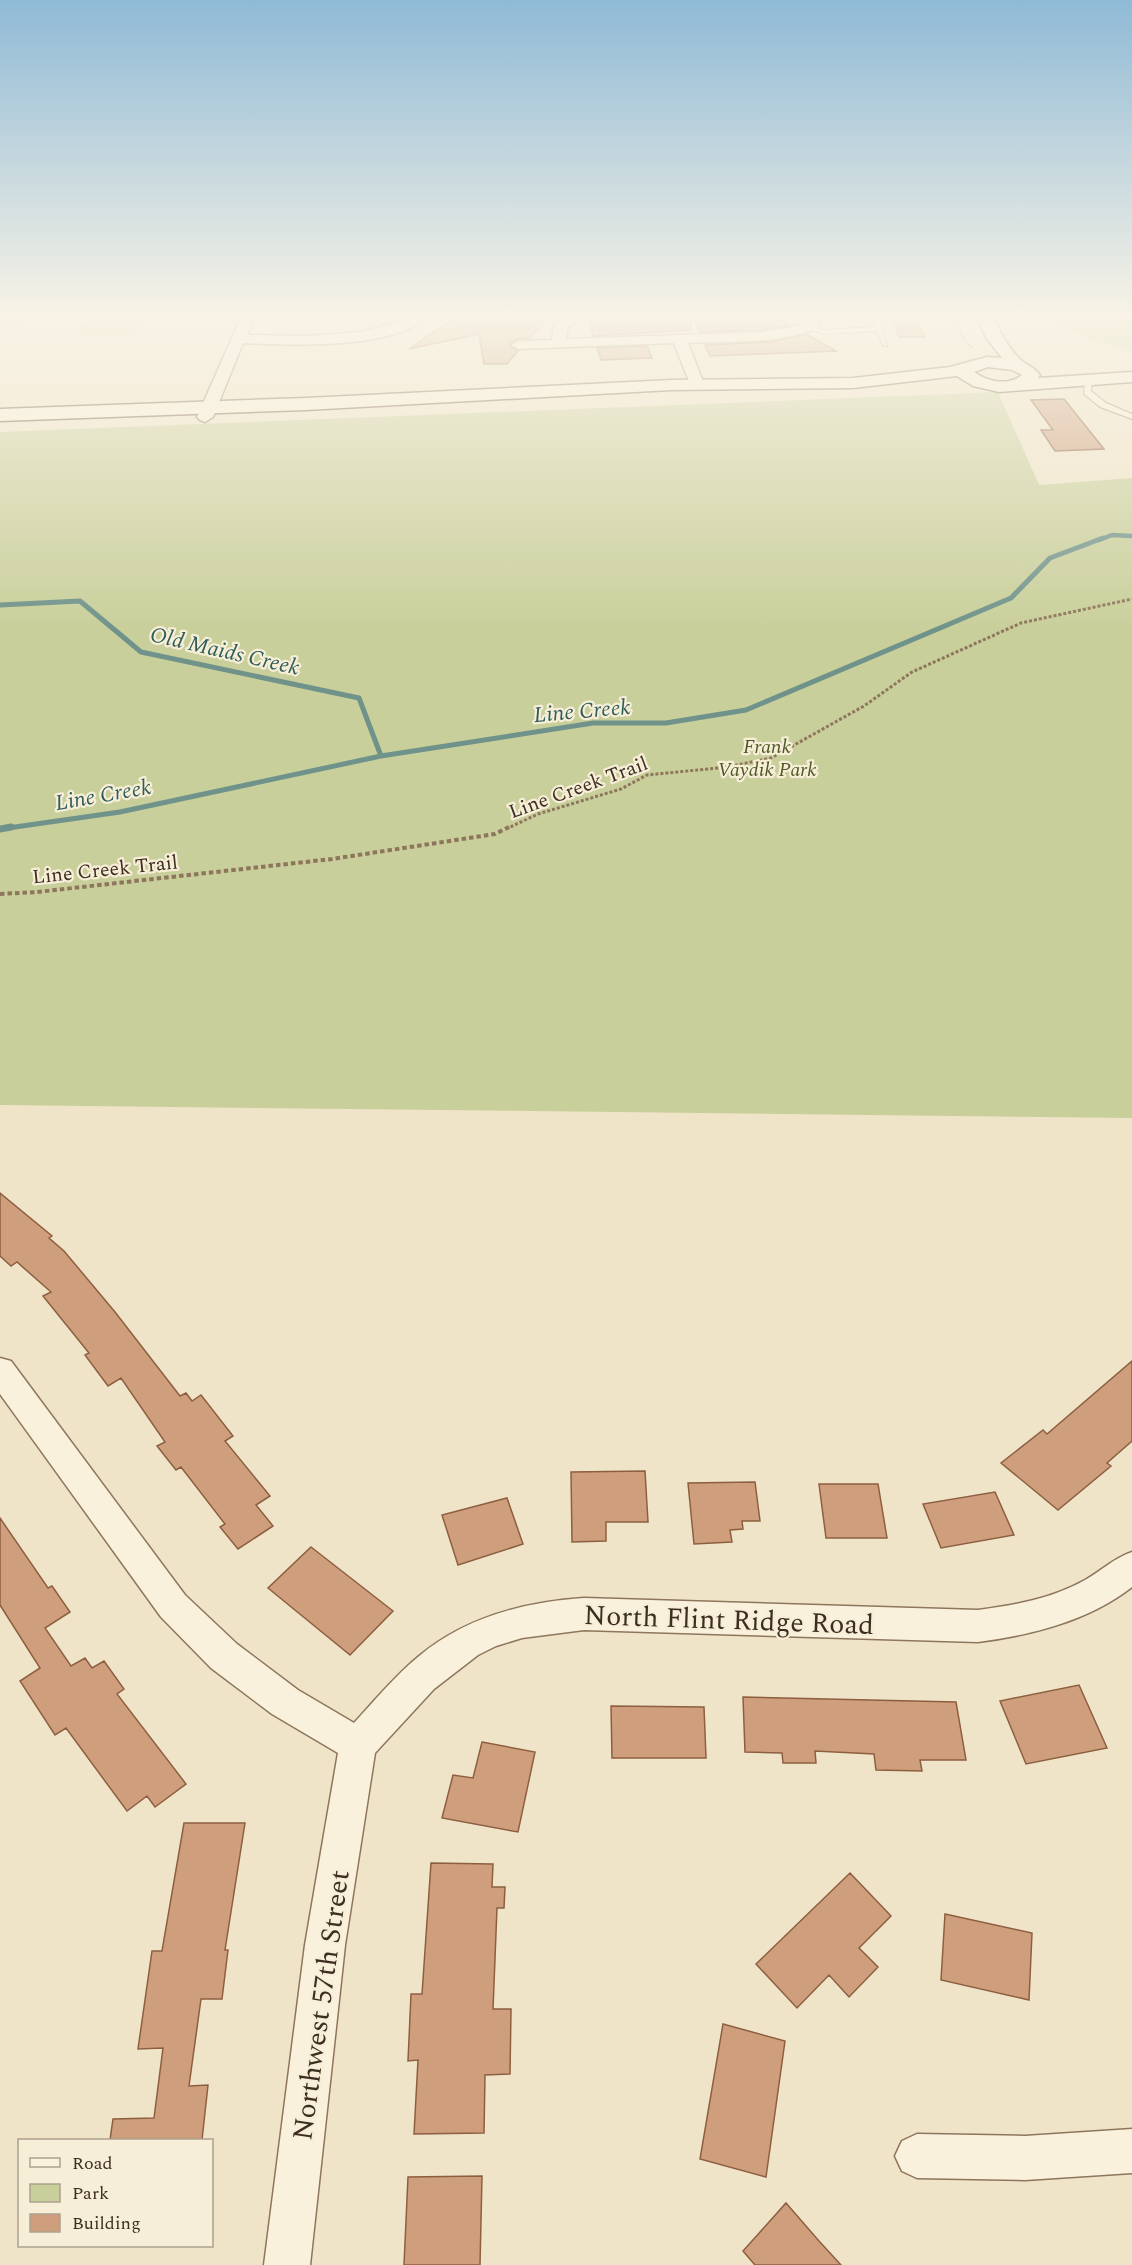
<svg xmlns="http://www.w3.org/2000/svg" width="1132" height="2265" font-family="Spectral,serif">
<rect width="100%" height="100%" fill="#f0e4c8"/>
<!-- green -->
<path fill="#c9cf9b" d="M0,313h35l-8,12h-27z
M81,313l65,1 -12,21 -58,-1 13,-20z
M1031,313h101v38l-31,-8z
M998,392l41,93 93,-7v640l-1132,-13v-673z"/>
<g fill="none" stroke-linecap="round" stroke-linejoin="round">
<!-- stream-far2 -->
<path stroke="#6f938a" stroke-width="4.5" d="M1099,540l13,-5 20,1"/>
<!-- stream-far1 -->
<path stroke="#6f938a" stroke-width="5" d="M0,605l80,-4 61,51 218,46 22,58
M1,829l119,-17 261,-56 212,-33h73l80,-13 265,-112 39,-40 53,-20"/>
<!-- stream -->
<path stroke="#6f938a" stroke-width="7" d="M0,829l11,-2"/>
</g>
<!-- building -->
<path fill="#cf9f7d" stroke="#8d5f41" stroke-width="1.5" d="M457,313h96l-23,25 -12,1 -8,4v4l8,4 -11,13h-23l-5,-30 -70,15 43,-30z
M588,313h102l1,17 -98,6z
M692,313h49l1,6 28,-5 20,11 -29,5 -61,2z
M889,313h25l11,24h-26z
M806,334l30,17 -126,5 -5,-11 65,-3z
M647,346l5,12 -51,2 -4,-12z
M1064,399l40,50 -49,2 -14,-21h12l-22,-30z
M0,1193l52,43 -3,2 15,13 51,61 65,84 6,-3 6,8 9,-6 32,41 -8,5 45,55 -14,9 17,21 -35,23 -18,-22 5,-3 -44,-57 -5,3 -19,-24 8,-4 -44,-64 -13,8 -23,-31 4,-2 -46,-57 8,-4 -34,-30 -6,4 -11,-10z
M1132,1361v80l-25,22 4,3 -53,44 -57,-47 42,-33 4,4z
M645,1471l3,51h-42v19l-34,1 -1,-70z
M755,1482l5,39h-18l1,8 -13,1 2,12 -38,2 -6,-61z
M819,1484h59l9,54h-61z
M995,1492l19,43 -73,13 -18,-44z
M507,1498l16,46 -65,21 -16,-50z
M0,1518l48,70 4,-2 18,26 -25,16 26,38 14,-8 7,10 12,-7 20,28 -7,5 69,90 -31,23 -8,-11 -20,15 -61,-83 -11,7 -35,-54 20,-13 -40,-63z
M311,1547l82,64 -43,44 -82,-67z
M1079,1685l28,63 -81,16 -26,-63z
M743,1697l213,5 10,58h-46l2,11 -46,-1 -2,-16 -59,-3 1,12h-33l-1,-10 -37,-1z
M611,1706l93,1 2,51h-94z
M482,1742l53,10 -17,80 -76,-14 11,-43 20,3z
M184,1823h61l-20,127h3l-6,49h-21l-12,87 19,-1 -6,55h-92l3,-21 41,-1 9,-70 -25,1 14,-98h10z
M431,1863l62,1 -1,23h13l-1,21h-7l-4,101h18l-1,65 -25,1 -1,58 -70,1 4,-74 -10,1 3,-67h11z
M850,1873l41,43 -32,32 19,19 -29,30 -20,-22 -32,33 -41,-44z
M945,1914l87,19 -3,67 -88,-20z
M723,2024l62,17 -19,136 -66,-18z
M482,2176l-2,89h-76l4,-88z
M786,2203l33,38 22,24h-86l-12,-14z"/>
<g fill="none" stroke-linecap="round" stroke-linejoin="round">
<!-- service casing -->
<g stroke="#8d765c" stroke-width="2">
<path id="service" d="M871,313h6l10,33h-4l-6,-15 -53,3 -21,-6 3,-2 18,4 51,-3z
M1085,379l7,2 -1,10 15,12 26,11v5l-32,-12 -16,-13z"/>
</g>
<!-- minor casing -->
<g stroke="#8d765c" stroke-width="3">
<path id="minor" d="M243,313h13l-9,22 61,1 53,-4 41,-11 13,-8h16c-32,38 -142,32 -188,30l-30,74 -8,5 -5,-2 -3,-3z
M571,313h15l-18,14 -2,12 195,-7 31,-5 14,-4 4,-10h13l-6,15c-39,17 -87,13 -129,15l16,41 -7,4 -7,-4 -16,-41 -156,6 -7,-4 7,-4 34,-1 2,-15z
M0,1358l11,3 174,234 52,49 61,46 56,33c21,-23 41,-47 64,-66 47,-40 106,-55 166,-59l394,12c37,-5 73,-11 107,-30 16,-9 29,-22 47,-28v35c-44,34 -100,48 -154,55l-394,-12 -62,8 -26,8 -18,9 -44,34 -59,64 -30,192 -35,320h-46l41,-320 33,-192 -66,-39 -61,-46 -50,-51 -161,-223z
M1132,2129v44l-107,7 -108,-2 -15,-7 -7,-15 7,-15 15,-7 108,2z"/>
</g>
<!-- secondary casing -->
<g stroke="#6f573f" stroke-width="3">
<path id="secondary" d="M975,313h16c8,16 17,36 31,48 6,5 12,6 18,14l-2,3 94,-6v10l-133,10 -26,-6 -16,-10 -104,12 -182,2 -365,20 -306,11v-12l306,-11 365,-18 182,-2 97,-11 37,-10 15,1 -15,-19zM988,367l24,3 10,5c-14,11 -34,7 -48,-3z"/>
</g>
<!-- path-far2 -->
<path stroke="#8d765c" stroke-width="2" stroke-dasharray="2 1.5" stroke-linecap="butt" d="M952,313l11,25 9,10"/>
<!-- path-far1 -->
<path stroke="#8d765c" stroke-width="3" stroke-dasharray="3 2" stroke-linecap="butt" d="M506,829l32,-15 83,-25 26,-14 80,-8 44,-9 93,-52 48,-34 109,-49 111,-24"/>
<!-- path -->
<path stroke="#8d765c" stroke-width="4" stroke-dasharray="4.5 3" stroke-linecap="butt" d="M0,894l37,-2 295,-33 163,-25 14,-7"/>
<!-- service -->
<use href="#service" fill="#faf1dc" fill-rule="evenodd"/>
<!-- minor -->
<use href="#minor" fill="#faf1dc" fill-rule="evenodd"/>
<!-- secondary -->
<use href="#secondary" fill="#faf1dc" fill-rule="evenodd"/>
</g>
<!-- sky -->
<linearGradient id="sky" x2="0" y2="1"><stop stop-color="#8fbad6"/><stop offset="0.5" stop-color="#f8f3e6"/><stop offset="1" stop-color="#f8f3e6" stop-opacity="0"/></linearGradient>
<rect width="1132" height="630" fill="url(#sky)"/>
<g text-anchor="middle" stroke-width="4.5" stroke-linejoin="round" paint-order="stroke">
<!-- far-park labels -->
<g font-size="20" font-style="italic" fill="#4d5a26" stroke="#f7eed8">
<text x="767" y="753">Frank<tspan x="767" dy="23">Vaydik Park</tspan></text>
</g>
<!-- far-street labels -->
<g font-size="20" fill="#3d2e20" stroke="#f7eed8">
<text transform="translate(578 787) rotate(-20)" y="7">Line Creek Trail</text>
<text transform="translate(105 869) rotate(-6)" y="7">Line Creek Trail</text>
</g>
<!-- far-water labels -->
<g font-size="22" font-style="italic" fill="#2f5d5a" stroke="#f7eed8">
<text transform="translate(225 650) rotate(13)" y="8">Old Maids Creek</text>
<text transform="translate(582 710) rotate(-5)" y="8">Line Creek</text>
<text transform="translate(103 794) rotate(-10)" y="8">Line Creek</text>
</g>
<!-- near-street labels -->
<g font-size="28" fill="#3d2e20" stroke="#f7eed8">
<text transform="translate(729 1619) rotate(2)" y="10">North Flint Ridge Road</text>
<text transform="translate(320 2005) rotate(-82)" y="10">Northwest 57th Street</text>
</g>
</g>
<!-- legend -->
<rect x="18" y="2139" width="195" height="108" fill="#f7eed8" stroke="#ada18e" stroke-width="1.5"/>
<rect x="30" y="2158" width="30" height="9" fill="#faf1dc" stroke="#ada18e" stroke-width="1.5"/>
<text x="72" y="2169" font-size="18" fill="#3d2e20">Road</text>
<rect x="30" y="2184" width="30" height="18" fill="#c9cf9b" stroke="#ada18e" stroke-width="1.5"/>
<text x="72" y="2199" font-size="18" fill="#3d2e20">Park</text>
<rect x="30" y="2214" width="30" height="18" fill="#cf9f7d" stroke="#ada18e" stroke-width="1.5"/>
<text x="72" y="2229" font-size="18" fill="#3d2e20">Building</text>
</svg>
